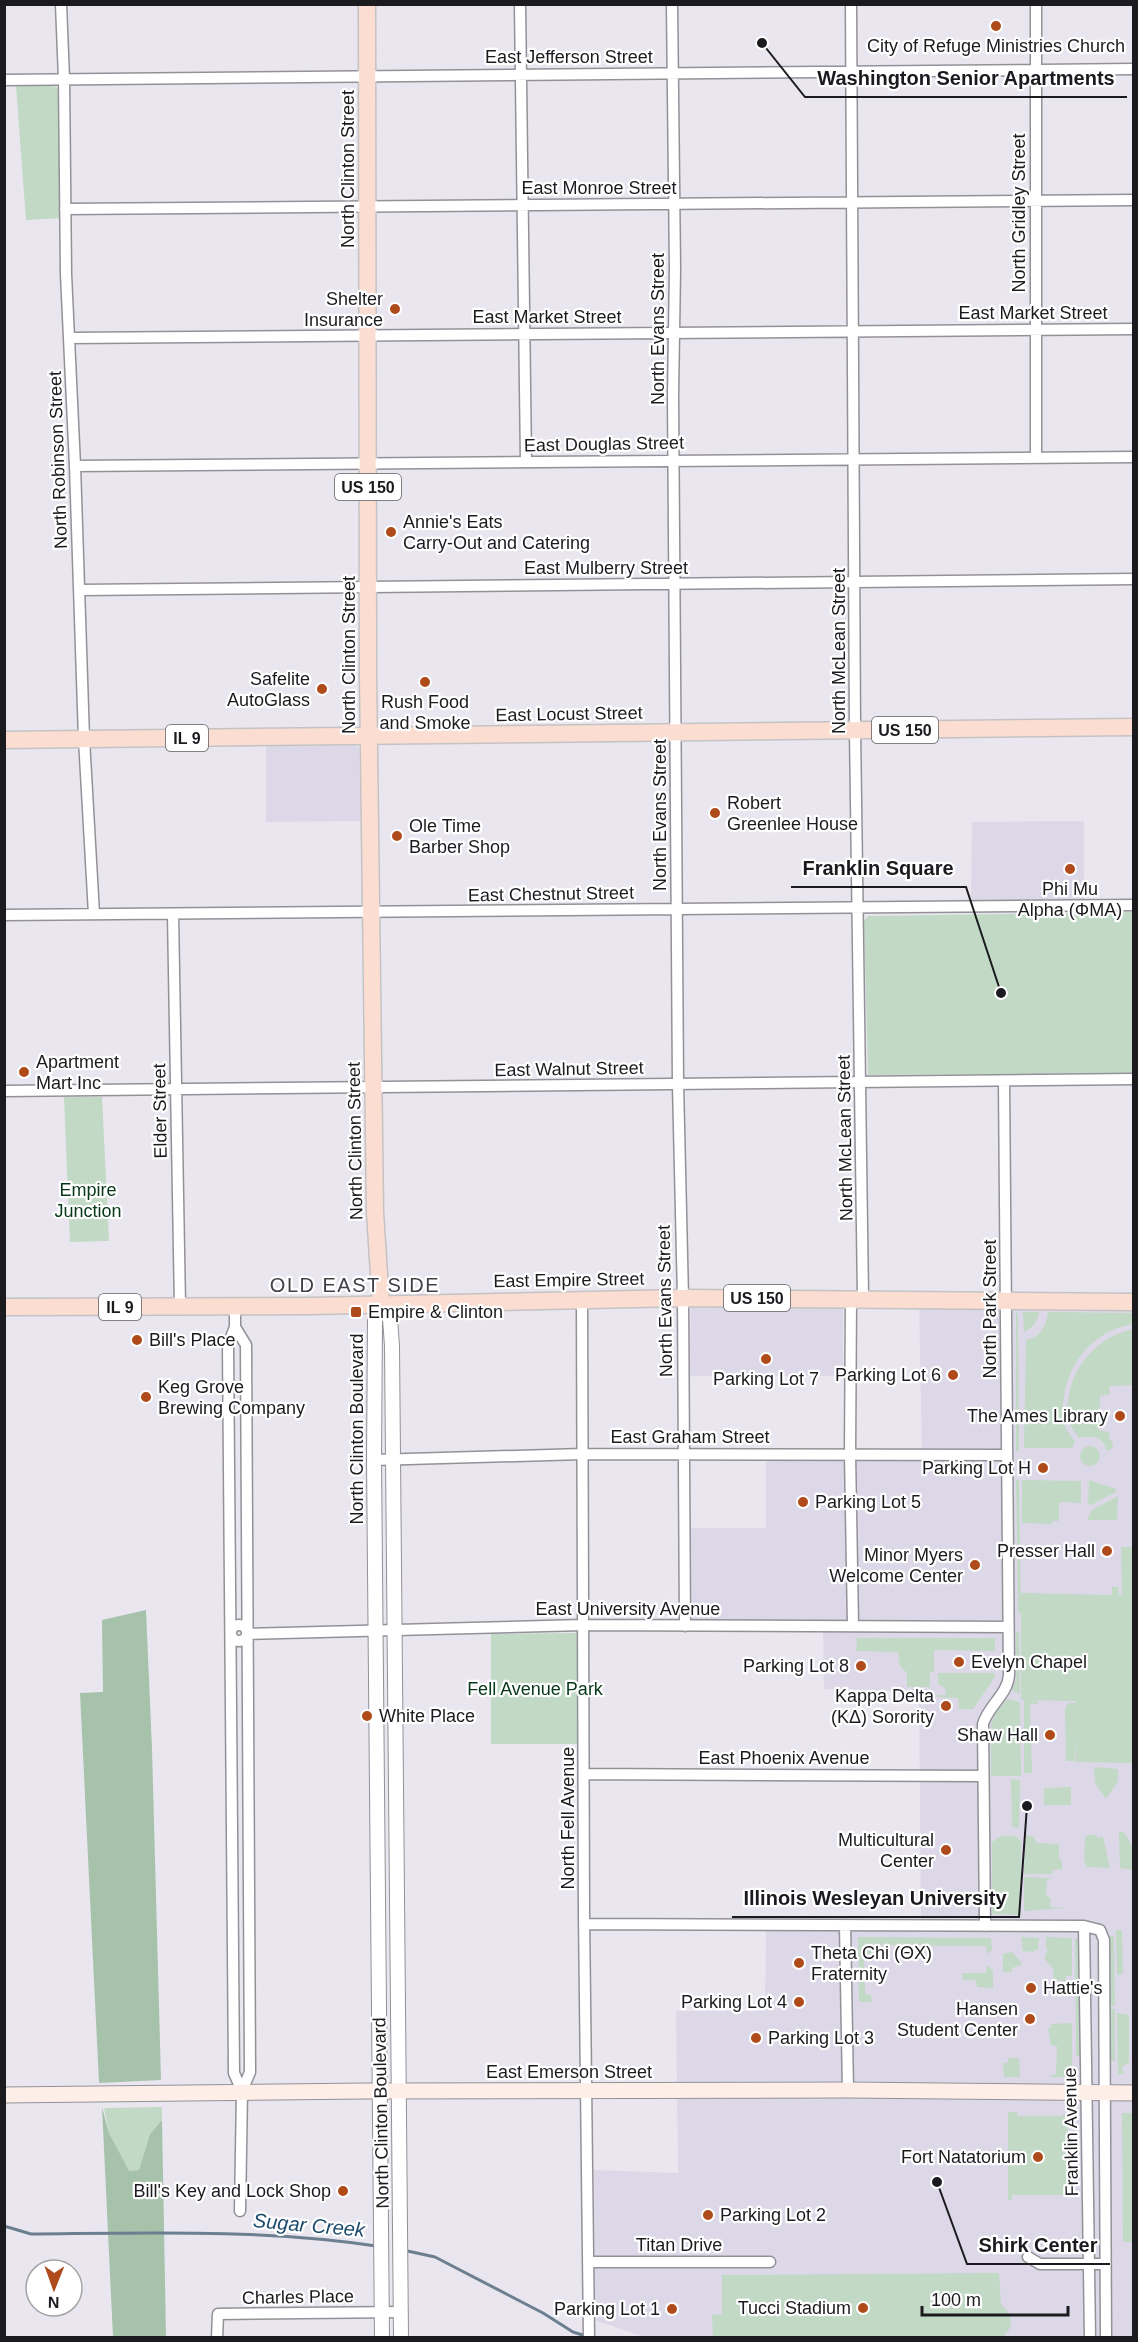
<svg xmlns="http://www.w3.org/2000/svg" width="1138" height="2342" font-family="Helvetica,sans-serif">
<rect width="100%" height="100%" fill="#e9e6ef"/>
<!-- built -->
<path fill="#ddd8e8" d="M354,745l5,3 2,73 -95,1v-76z
M1084,821v80l-113,1 1,-80z
M919,1301l214,6v1030h-489l-49,-17 -1,-150 84,3 -2,-162h89l1,-89 155,-1 -2,-230 -95,-2 -1,-63h-131l-1,-98h75v-73l156,-1z
M691,1305l152,2v69h-154z"/>
<!-- green -->
<path fill="#c1d9c5" d="M53,85l4,3 2,5 3,125 -36,2 -10,-134z
M1133,912v161l-265,2 -4,-154 4,-5z
M64,1097h38l7,144 -39,1z
M1023,1312h16c-2,10 -5,15 -15,20z
M1048,1312l85,1v11c-37,6 -64,36 -69,73 -1,9 -2,21 1,29 2,5 7,11 10,16l-3,6h-48l2,-108c15,-3 20,-14 22,-28z
M1016,1313h2l1,138h-3z
M1133,1329v56l-24,1 1,8 -10,2 -1,34 11,2 -1,7 3,2 1,7 -6,3c-4,-14 -14,-16 -28,-13 -3,-5 -8,-10 -10,-16 -3,-8 -2,-19 0,-27 6,-34 32,-59 64,-66z
M1080 1456a10 10 0 1 1 20 0a10 10 0 1 1-20 0Z
M1016,1480h3l2,128v-15l91,2v-8h6l1,8h3l-1,-48h12v216l-57,-1 -1,-30v29h-9l-1,-53 4,-5h6v-2l-50,-1 13,1v3h-8l2,69h-8v-73h-3v-87h-3z
M1022,1480l59,1v22l-22,-1v19h-6l-1,3 -30,-1z
M1089,1480l27,9v3l-25,13 -3,-2z
M1118,1496l-1,24h-30l5,-10z
M1019,1631l1,63 -8,-4 4,-10v-48z
M579,1633l1,111h-89v-110z
M857,1638h138v13l-61,-1v22h-4v15h-23v-14l-7,-7 -2,-14 -42,-1z
M938,1673h57v4l-22,32h-14l-1,-11 -21,-1 -1,-2h10l-1,-7 -7,-4z
M1007,1699l13,3 1,74h-30v-52l5,-12z
M1096,1767l22,2v12l-12,18 -11,-16 -1,-14z
M1011,1779l9,1 -1,48 -7,-1z
M1071,1787v18h-27v-17z
M1119,1832h4c11,12 11,22 10,38l-13,-2z
M1027,1835l7,2 3,6 22,1v15l3,1v9l-9,1 -1,4h-28l1,-37z
M1088,1835h8l2,3 5,-1 7,31 -24,-1v-4l-2,-1 1,-24z
M1001,1836h14l6,5v74l-28,-1 -1,-2v-70z
M1024,1877l28,1 -5,2 -1,16 5,2 -1,9 16,1 -42,3z
M1116,1930h6l1,44 -6,1z
M1109,1936h5l1,70h-6z
M858,1937l133,1 1,12 -5,4 -1,-8 -111,-1 -1,9h-10l1,40 6,1 1,7h-13z
M1021,1937l18,1 -1,11 -6,3 -9,-1z
M1046,1937l26,1v38h-6v5l-12,-1 -1,-11 -9,-11 4,-9 -2,-1z
M1075,1938l5,2 1,116h-5z
M1012,1952l9,10v3l-9,3v4h-9v-18z
M987,1965l6,6v17l-16,-1 -1,-7h-13l-1,-7h24z
M1110,2009h5v52h-5z
M1117,2013l12,2v47l-7,5 2,7h-6z
M1072,2023v54h-23l7,-3 1,-28 -6,-1 -3,-17h3v-4z
M1008,2058h11l1,19h-16l-1,-14h5z
M162,2107v13l-12,14 -11,36 -11,1 -19,-38 -5,-25z
M1008,2112h9v4h45l3,-2 6,5 -3,3v73h-56v5h-4z
M1122,2113h11v129h-10z
M999,2273l2,31c12,11 14,22 2,33h-290l-1,-22 10,-1v-39z"/>
<!-- forest -->
<path fill="#a6c2ab" d="M146,1610l6,139 9,331 -62,3 -19,-390 23,-1 -1,-72z
M102,2107l7,26 20,38 10,-1 11,-36 12,-14 4,217h-53z"/>
<g fill="none" stroke-linecap="round" stroke-linejoin="round">
<!-- stream -->
<path stroke="#6c7f90" stroke-width="3" d="M4,2226l27,8c115,-1 231,-5 345,12
M403,2250l32,7 108,56 30,19 13,4"/>
<!-- minor casing -->
<g stroke="#939198" stroke-width="13">
<path id="minor" d="M61,4l3,75 2,195 9,192 9,273 10,175
M520,4l6,458
M672,4l3,265 -2,126 5,689 5,214 2,328
M851,4l4,726 8,568
M1036,4v453
M4,80l1130,-11
M65,209l1069,-9
M69,338l1065,-9
M75,466l1059,-9
M80,590l1054,-11
M173,914l7,393
M4,915l1130,-10
M4,1091l1130,-12
M851,1298l-1,156 3,171
M582,1299l2,616 5,423
M235,1307v20l-7,18 6,728 8,18 -2,120
M235,1327l11,18 4,727 -8,19
M374,1460l208,-6 424,1
M231 1633a8 8 0 1 1 16 0a8 8 0 1 1-16 0Z
M248,1634l335,-9 425,2
M584,1774l399,2
M585,1924l499,2 16,4 4,10 2,398
M845,1925l3,165
M985,1926l-2,-202c5,-18 25,-30 26,-49l-5,-594
M1084,1926l6,412
M1028,2257l12,7h65
M588,2262h182
M217,2338l1,-24 184,-2"/>
</g>
<!-- tertiary casing -->
<g stroke="#939198" stroke-width="16">
<path id="tertiary" d="M381,1305l9,14 2,27 9,992
M381,1305l-6,14 -1,141 8,878"/>
</g>
<!-- secondary casing -->
<g stroke="#939198" stroke-width="17">
<path id="secondary" d="M4,2095l361,-4 483,-1 286,3"/>
</g>
<!-- primary casing -->
<g stroke="#c4c3c4" stroke-width="19">
<path id="primary" d="M367,4l1,669 7,539 6,93
M4,740l1130,-13
M4,1307l308,-1 371,-8 451,4"/>
</g>
<!-- minor -->
<use href="#minor" stroke="#fff" stroke-width="10"/>
<!-- tertiary -->
<use href="#tertiary" stroke="#fff" stroke-width="14"/>
<!-- secondary -->
<use href="#secondary" stroke="#fdeee8" stroke-width="15"/>
<!-- primary -->
<use href="#primary" stroke="#fbded1" stroke-width="16"/>
</g>
<!-- markers -->
<g fill="#af4a1a" stroke="#fff" stroke-width="2">
<circle cx="996" cy="26" r="6"/>
<circle cx="395" cy="309" r="6"/>
<circle cx="391" cy="532" r="6"/>
<circle cx="425" cy="682" r="6"/>
<circle cx="322" cy="689" r="6"/>
<circle cx="715" cy="813" r="6"/>
<circle cx="397" cy="836" r="6"/>
<circle cx="1070" cy="869" r="6"/>
<circle cx="24" cy="1072" r="6"/>
<rect x="350" y="1306" width="12" height="12" rx="3"/>
<circle cx="137" cy="1340" r="6"/>
<circle cx="766" cy="1359" r="6"/>
<circle cx="953" cy="1375" r="6"/>
<circle cx="146" cy="1397" r="6"/>
<circle cx="1120" cy="1416" r="6"/>
<circle cx="1043" cy="1468" r="6"/>
<circle cx="803" cy="1502" r="6"/>
<circle cx="1107" cy="1551" r="6"/>
<circle cx="975" cy="1565" r="6"/>
<circle cx="959" cy="1662" r="6"/>
<circle cx="861" cy="1666" r="6"/>
<circle cx="946" cy="1706" r="6"/>
<circle cx="367" cy="1716" r="6"/>
<circle cx="1050" cy="1735" r="6"/>
<circle cx="946" cy="1850" r="6"/>
<circle cx="799" cy="1963" r="6"/>
<circle cx="1031" cy="1988" r="6"/>
<circle cx="799" cy="2002" r="6"/>
<circle cx="1030" cy="2019" r="6"/>
<circle cx="756" cy="2038" r="6"/>
<circle cx="1038" cy="2157" r="6"/>
<circle cx="343" cy="2191" r="6"/>
<circle cx="708" cy="2215" r="6"/>
<circle cx="863" cy="2308" r="6"/>
<circle cx="672" cy="2309" r="6"/>
</g>
<g text-anchor="middle" stroke-width="4.5" stroke-linejoin="round" paint-order="stroke">
<!-- shield labels -->
<g fill="#fff" stroke="#5f5f62" stroke-width="1.5">
<rect x="335" y="474" width="66" height="26" rx="4.5"/>
<rect x="872" y="717" width="66" height="26" rx="4.5"/>
<rect x="166" y="725" width="42" height="26" rx="4.5"/>
<rect x="724" y="1285" width="66" height="26" rx="4.5"/>
<rect x="99" y="1294" width="42" height="26" rx="4.5"/>
</g>
<g font-size="16" font-weight="bold" fill="#1b1a1e">
<text x="368" y="493">US 150</text>
<text x="905" y="736">US 150</text>
<text x="187" y="744">IL 9</text>
<text x="757" y="1304">US 150</text>
<text x="120" y="1313">IL 9</text>
</g>
<!-- poi labels -->
<g font-size="18" fill="#1b1a1e" stroke="#fff" text-anchor="end">
<text x="996" y="52" text-anchor="middle">City of Refuge Ministries Church</text>
<text x="383" y="305">Shelter<tspan x="383" dy="21">Insurance</tspan></text>
<text x="403" y="528" text-anchor="start">Annie's Eats<tspan x="403" dy="21">Carry-Out and Catering</tspan></text>
<text x="310" y="685">Safelite<tspan x="310" dy="21">AutoGlass</tspan></text>
<text x="425" y="708" text-anchor="middle">Rush Food<tspan x="425" dy="21">and Smoke</tspan></text>
<text x="727" y="809" text-anchor="start">Robert<tspan x="727" dy="21">Greenlee House</tspan></text>
<text x="409" y="832" text-anchor="start">Ole Time<tspan x="409" dy="21">Barber Shop</tspan></text>
<text x="1070" y="895" text-anchor="middle">Phi Mu<tspan x="1070" dy="21">Alpha (ΦΜΑ)</tspan></text>
<text x="36" y="1068" text-anchor="start">Apartment<tspan x="36" dy="21">Mart Inc</tspan></text>
<text x="368" y="1318" text-anchor="start">Empire &amp; Clinton</text>
<text x="149" y="1346" text-anchor="start">Bill's Place</text>
<text x="941" y="1381">Parking Lot 6</text>
<text x="766" y="1385" text-anchor="middle">Parking Lot 7</text>
<text x="158" y="1393" text-anchor="start">Keg Grove<tspan x="158" dy="21">Brewing Company</tspan></text>
<text x="1108" y="1422">The Ames Library</text>
<text x="1031" y="1474">Parking Lot H</text>
<text x="815" y="1508" text-anchor="start">Parking Lot 5</text>
<text x="1095" y="1557">Presser Hall</text>
<text x="963" y="1561">Minor Myers<tspan x="963" dy="21">Welcome Center</tspan></text>
<text x="971" y="1668" text-anchor="start">Evelyn Chapel</text>
<text x="849" y="1672">Parking Lot 8</text>
<text x="934" y="1702">Kappa Delta<tspan x="934" dy="21">(ΚΔ) Sorority</tspan></text>
<text x="379" y="1722" text-anchor="start">White Place</text>
<text x="1038" y="1741">Shaw Hall</text>
<text x="934" y="1846">Multicultural<tspan x="934" dy="21">Center</tspan></text>
<text x="811" y="1959" text-anchor="start">Theta Chi (ΘΧ)<tspan x="811" dy="21">Fraternity</tspan></text>
<text x="1043" y="1994" text-anchor="start">Hattie's</text>
<text x="787" y="2008">Parking Lot 4</text>
<text x="1018" y="2015">Hansen<tspan x="1018" dy="21">Student Center</tspan></text>
<text x="768" y="2044" text-anchor="start">Parking Lot 3</text>
<text x="1026" y="2163">Fort Natatorium</text>
<text x="331" y="2197">Bill's Key and Lock Shop</text>
<text x="720" y="2221" text-anchor="start">Parking Lot 2</text>
<text x="851" y="2314">Tucci Stadium</text>
<text x="660" y="2315">Parking Lot 1</text>
</g>
<!-- street labels -->
<g font-size="18" fill="#1b1a1e" stroke="#fff">
<text x="569" y="63">East Jefferson Street</text>
<text transform="translate(348 169) rotate(-90)" y="6">North Clinton Street</text>
<text x="599" y="194">East Monroe Street</text>
<text transform="translate(1019 213) rotate(-90)" y="6">North Gridley Street</text>
<text x="1033" y="319">East Market Street</text>
<text x="547" y="323">East Market Street</text>
<text transform="translate(658 329) rotate(-90)" y="6">North Evans Street</text>
<text transform="translate(604 444) rotate(-1)" y="6">East Douglas Street</text>
<text transform="translate(58 460) rotate(-92)" y="6">North Robinson Street</text>
<text x="606" y="574">East Mulberry Street</text>
<text transform="translate(839 651) rotate(-90)" y="6">North McLean Street</text>
<text transform="translate(349 655) rotate(-90)" y="6">North Clinton Street</text>
<text transform="translate(569 714) rotate(-1)" y="6">East Locust Street</text>
<text transform="translate(660 815) rotate(-90)" y="6">North Evans Street</text>
<text transform="translate(551 894) rotate(-1)" y="6">East Chestnut Street</text>
<text transform="translate(569 1069) rotate(-1)" y="6">East Walnut Street</text>
<text transform="translate(160 1111) rotate(-91)" y="6">Elder Street</text>
<text transform="translate(845 1138) rotate(-91)" y="6">North McLean Street</text>
<text transform="translate(355 1141) rotate(-91)" y="6">North Clinton Street</text>
<text transform="translate(569 1280) rotate(-1)" y="6">East Empire Street</text>
<text transform="translate(665 1301) rotate(-91)" y="6">North Evans Street</text>
<text transform="translate(990 1309) rotate(-90)" y="6">North Park Street</text>
<text transform="translate(357 1429) rotate(-90)" y="6">North Clinton Boulevard</text>
<text x="690" y="1443">East Graham Street</text>
<text x="628" y="1615">East University Avenue</text>
<text x="784" y="1764">East Phoenix Avenue</text>
<text transform="translate(568 1818) rotate(-90)" y="6">North Fell Avenue</text>
<text x="569" y="2078">East Emerson Street</text>
<text transform="translate(381 2113) rotate(-91)" y="6">North Clinton Boulevard</text>
<text transform="translate(1071 2132) rotate(-91)" y="6">Franklin Avenue</text>
<text x="679" y="2251">Titan Drive</text>
<text transform="translate(298 2297) rotate(-1)" y="6">Charles Place</text>
</g>
<!-- park labels -->
<g font-size="18" fill="#063718" stroke="#fff">
<text x="88" y="1196">Empire<tspan x="88" dy="21">Junction</tspan></text>
<text x="535" y="1695">Fell Avenue Park</text>
</g>
<!-- neighbourhood labels -->
<g font-size="20" letter-spacing="1.5" fill="#424047" stroke="#fff">
<text x="355" y="1292">OLD EAST SIDE</text>
</g>
<!-- water labels -->
<g font-size="20" font-style="italic" fill="#1c4a6b" stroke="#fff">
<text transform="translate(309 2225) rotate(5)" y="7">Sugar Creek</text>
</g>
</g>
<!-- callouts -->
<path fill="none" stroke="#1b1a1e" stroke-width="2" d="M762 43L805 97H1127M1001 993L966 887H791M1027 1806L1019 1917H732M937 2182L967 2264H1110"/>
<g fill="#1b1a1e" stroke="#fff" stroke-width="2">
<circle cx="762" cy="43" r="6"/>
<circle cx="1001" cy="993" r="6"/>
<circle cx="1027" cy="1806" r="6"/>
<circle cx="937" cy="2182" r="6"/>
</g>
<g font-size="20" text-anchor="middle" font-weight="bold" fill="#1b1a1e" stroke="#fff" stroke-width="4.5" stroke-linejoin="round" paint-order="stroke">
<text x="966" y="85">Washington Senior Apartments</text>
<text x="878" y="875">Franklin Square</text>
<text x="875" y="1905">Illinois Wesleyan University</text>
<text x="1038" y="2252">Shirk Center</text>
</g>
<!-- border -->
<rect width="1138" height="2342" fill="none" stroke="#1b1a1e" stroke-width="12"/>
<!-- north arrow -->
<g transform="translate(54 2288) rotate(181)"><circle r="28" fill="#ffffff" stroke="#a4a3a5" stroke-width="1.5"/>
<path d="M0-4.5L10 22L0 15L-10 22Z" fill="#af4a1a"/>
<text y="-9" font-size="16" font-weight="bold" text-anchor="middle" fill="#1b1a1e">N</text>
</g>
<!-- scale -->
<path d="M922 2306v9h146v-9" fill="none" stroke="#1b1a1e" stroke-width="3"/>
<text x="931" y="2306" font-size="18" fill="#1b1a1e" stroke="#ffffff" stroke-width="4.5" paint-order="stroke">100 m</text>
</svg>
